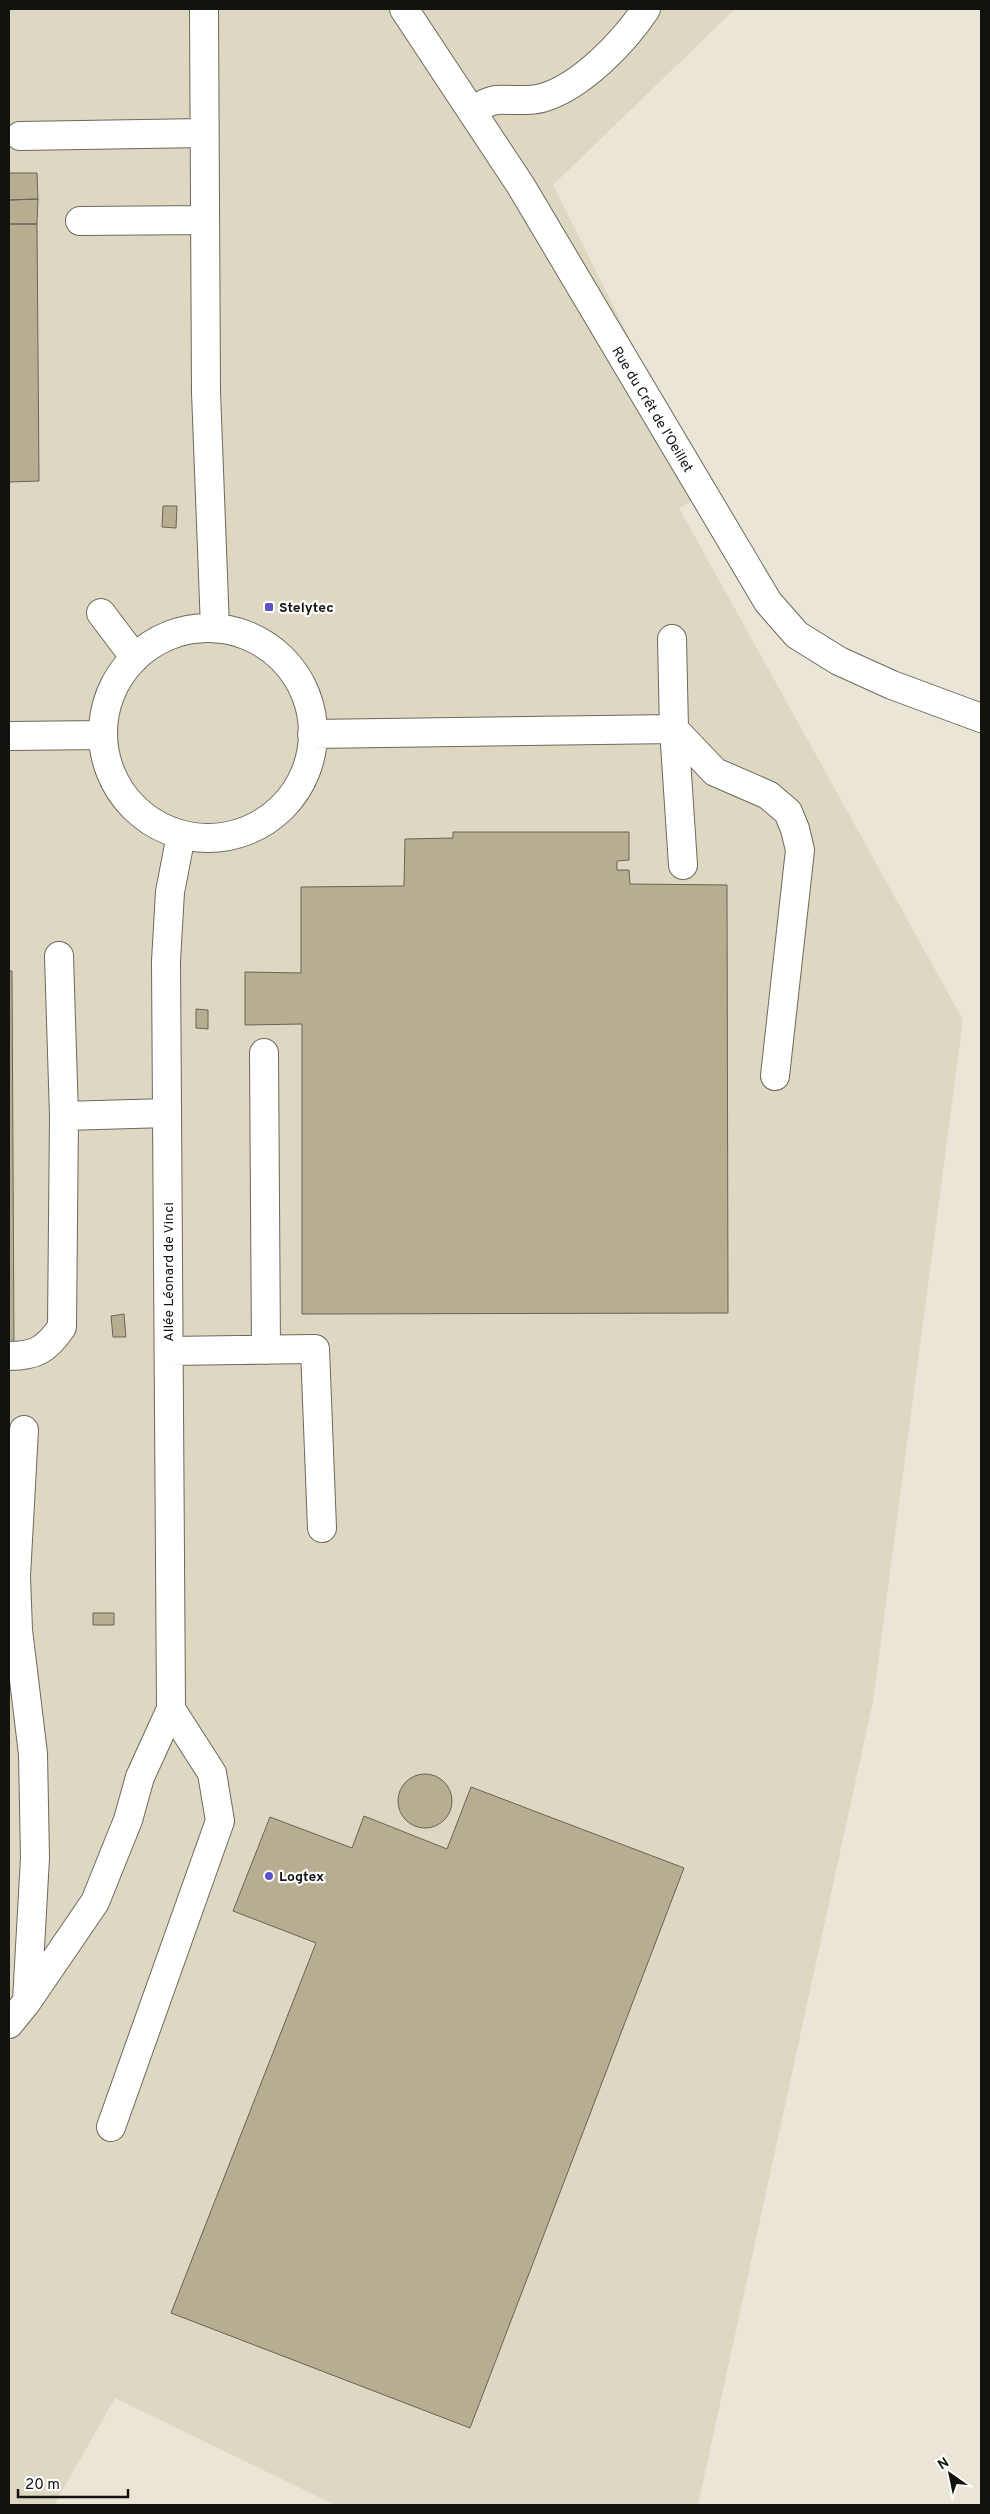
<svg xmlns="http://www.w3.org/2000/svg" width="990" height="2514" font-family="Overpass,sans-serif">
<rect width="100%" height="100%" fill="#eae5d6"/>
<!-- built -->
<path fill="#ded7c2" d="M9,9h726l-182,176 154,308 -28,15 284,512 -90,681 -175,804h-363l-220,-107 -61,107h-45z"/>
<!-- building -->
<path fill="#b7ad91" stroke="#686458" d="M9,173h28l1,26 -29,1z
M38,199l-1,25h-28v-24z
M9,224h28l2,257 -30,1z
M163,506h14l-1,22 -14,-1z
M453,832h176v28l-12,1v9h12l1,14 97,1 1,428 -426,1v-290l-57,1v-53l56,1v-86l103,-1 1,-47 48,-1z
M9,971h3l2,376h-5z
M196,1009l12,1v19l-12,-1z
M124,1314l2,23h-13l-2,-21z
M93,1613h21v12h-21z
M398 1801a27 27 0 1 1 54 0a27 27 0 1 1-54 0Z
M471,1787l213,81 -214,560 -299,-115 145,-370 -83,-32 37,-94 82,31 12,-32 83,33z"/>
<g fill="none" stroke-linecap="round" stroke-linejoin="round">
<!-- minor casing -->
<g stroke="#6d695c" stroke-width="30">
<path id="minor" d="M204,9l2,383 9,236
M404,9l117,177 247,416 29,33 42,26 53,24 89,33
M472,110c7,-3 16,-9 24,-10 16,-1 31,2 46,-2 39,-11 82,-56 104,-89
M20,136l184,-3
M80,221l125,-1
M101,613l34,45
M103 733a105 105 0 1 1 210 0a105 105 0 1 1-210 0Z
M672,639l2,90 9,136
M312,734l362,-5 41,43 53,23 20,17 7,17 5,21 -25,226
M9,736l93,-1
M59,956l5,160
M264,1053l2,297
M169,1351l146,-2 7,179
M9,1356c27,0 38,-7 53,-29l2,-211 103,-3
M24,1430l-8,146 2,54 15,124 2,104 -8,143
M9,2024l17,-21 69,-101 33,-82 12,-43 31,-68 -5,-748 4,-69 11,-57
M111,2127l109,-306 -8,-48 -41,-64"/>
</g>
<!-- minor -->
<use href="#minor" stroke="#fff" stroke-width="28"/>
</g>
<!-- markers -->
<g fill="#5a54cc" stroke="#fff" stroke-width="2">
<rect x="264" y="602" width="10" height="10" rx="2.5"/>
<circle cx="269" cy="1876" r="5"/>
</g>
<g text-anchor="middle" stroke-width="4.5" stroke-linejoin="round" paint-order="stroke">
<!-- street labels -->
<g font-size="14" fill="#13120d" stroke="#fff">
<text transform="translate(653 409) rotate(59)" y="5">Rue du Crêt de l'Oeillet</text>
<text transform="translate(168 1272) rotate(-90)" y="5">Allée Léonard de Vinci</text>
</g>
<!-- poi labels -->
<g font-size="14" font-weight="bold" fill="#13120d" stroke="#fff" text-anchor="start">
<text x="279" y="612">Stelytec</text>
<text x="279" y="1881">Logtex</text>
</g>
</g>
<!-- border -->
<rect width="990" height="2514" fill="none" stroke="#13120d" stroke-width="20"/>
<!-- north arrow -->
<g transform="translate(950 2474) rotate(327)" stroke="#ffffff" stroke-width="4" paint-order="stroke">
<path d="M0-4L9 19L0 12L-9 19Z" fill="#13120d"/>
<text y="-8" font-size="14" font-weight="bold" text-anchor="middle" fill="#13120d">N</text>
</g>
<!-- scale -->
<path d="M18 2489v8h110v-8" fill="none" stroke="#13120d" stroke-width="2.5"/>
<text x="25" y="2489" font-size="15" fill="#13120d" stroke="#ffffff" stroke-width="4" paint-order="stroke">20 m</text>
</svg>
